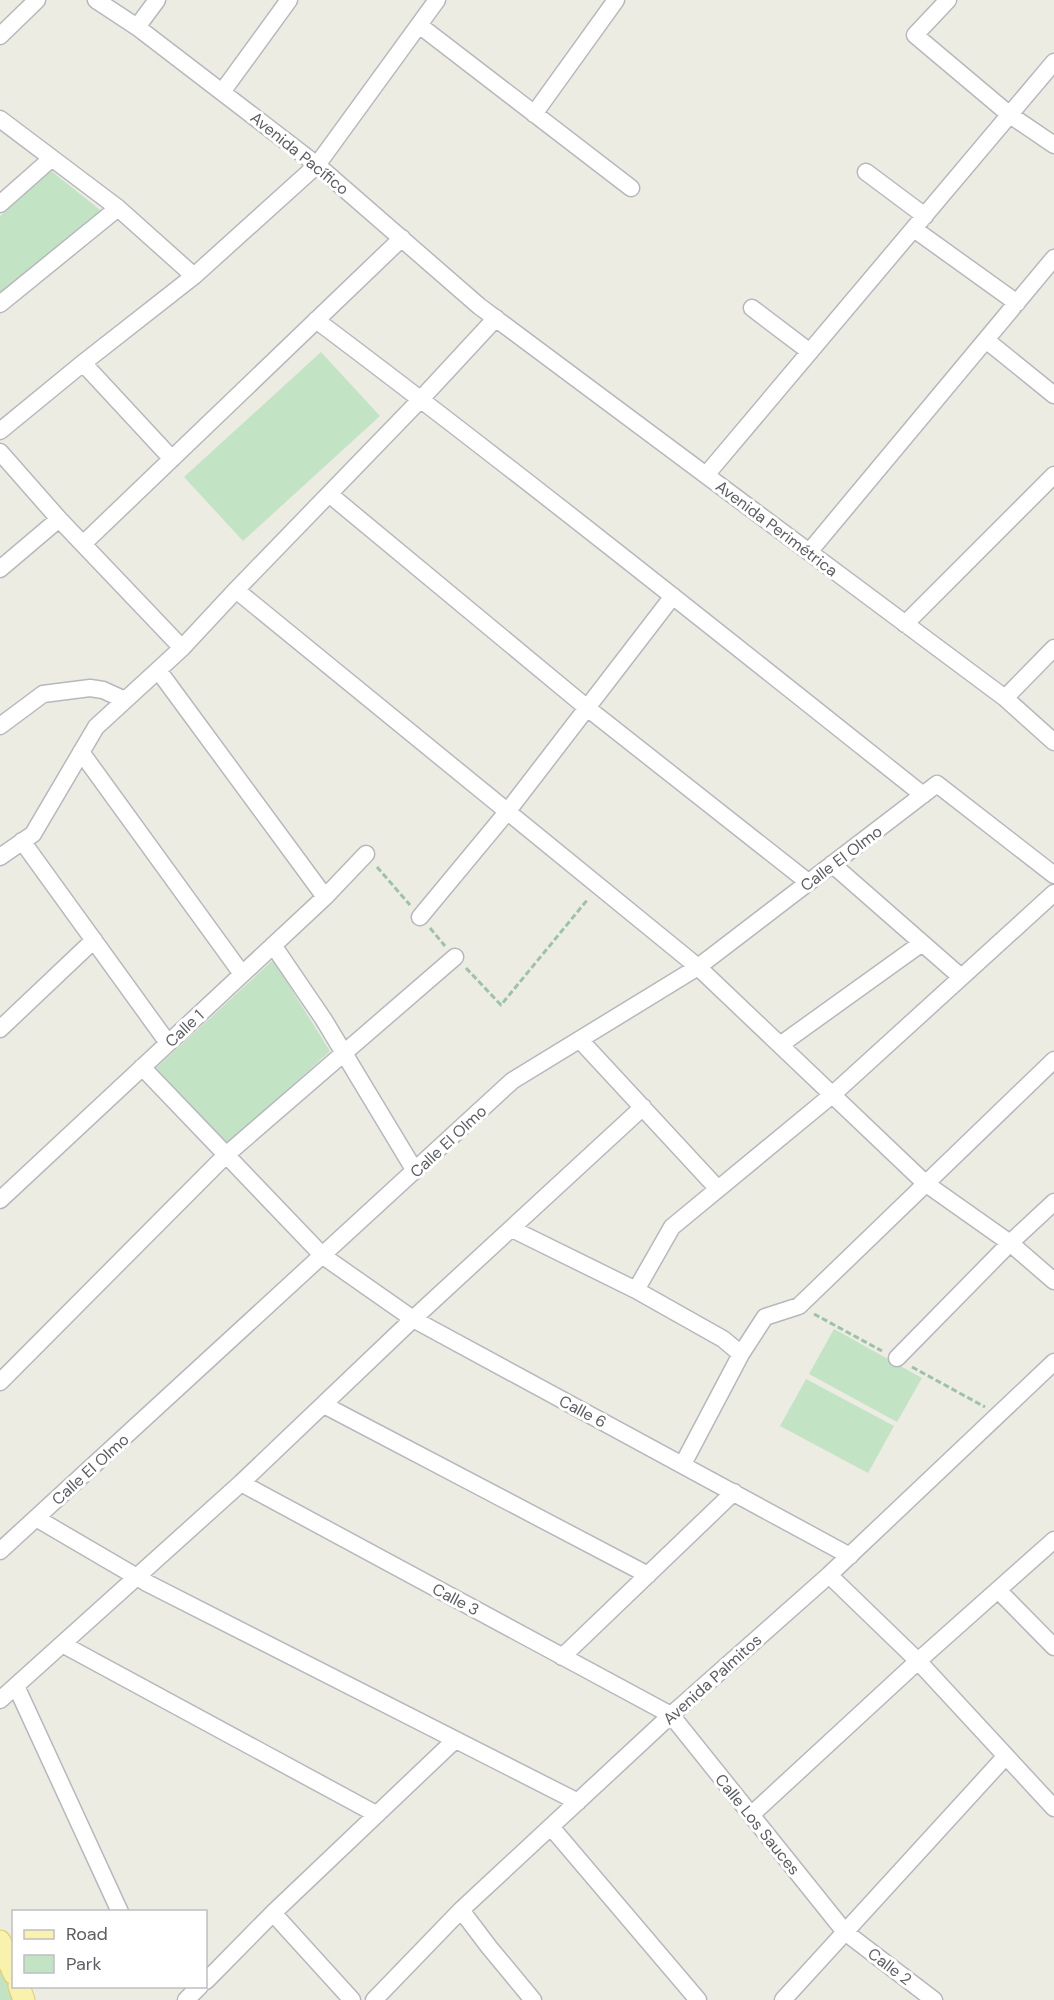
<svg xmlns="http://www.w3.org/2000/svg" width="1054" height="2000" font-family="'DM Sans',sans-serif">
<rect width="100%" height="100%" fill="#edece3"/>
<!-- green -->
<path fill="#c2e3c4" d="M50,170l54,43 -104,83v-80z
M321,352l59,64 -137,125 -59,-64z
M273,960l57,91 -104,95 -71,-77z
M834,1329l88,49 -25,44 -88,-48z
M806,1379l88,47 -26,47 -88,-47z
M0,1958l17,42h-17z"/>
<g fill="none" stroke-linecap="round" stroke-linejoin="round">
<!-- minor casing -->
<g stroke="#b6b8bd" stroke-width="19">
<path id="minor" d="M96,0l41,27 180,138 162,141 526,392 49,44
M948,0l-33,35 95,80 44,30
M419,25l212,163
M137,27l20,-27
M0,36l37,-36
M222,92l67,-92
M534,114l82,-114
M0,119l118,89 76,68
M866,172l59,44
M0,204l52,-46
M914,229l103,74
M0,304l118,-96
M752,308l58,44
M316,320c206,155 406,315 607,475
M986,340l68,55
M83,363l89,96
M0,431l83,-68 111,-87 123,-111 120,-165
M0,452l59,67 123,129
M706,475l348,-413
M329,494l257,213 222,175
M83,544l319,-306
M809,552l245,-294
M0,569l59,-50
M236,590l462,377 227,216 85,60 44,38
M905,624l149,-149
M158,670l167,227
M1005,698l49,-50
M0,726l43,-32 47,-6 13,2 22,10
M81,752l161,222
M22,841l146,202
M0,857l33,-23 63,-107 86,-79 54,-58 185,-191 75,-81
M832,864l129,113
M420,917l87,-105 166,-216
M273,945l51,75 91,151
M0,1029l94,-89
M580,1040l138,149
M780,1045l142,-102
M142,1067l181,189 90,63 437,237
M0,1200l325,-303 41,-43
M512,1229l124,61 87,49 18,15
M636,1290l36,-63 160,-132 222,-202
M897,1358l113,-115 44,-41
M0,1382l226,-227 229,-198
M324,1405l324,170
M683,1464l58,-110 24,-37 34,-11 255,-246
M241,1483l430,232 174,217 89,68
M36,1518l111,65 431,219
M0,1551l512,-470 186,-114 239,-183 117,91
M829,1575l89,86 136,147
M998,1590l56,57
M62,1644l314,170
M562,1657l172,-165
M16,1686l104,226
M0,1700l241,-217 172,-164 230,-212
M751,1815l167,-154 136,-121
M551,1827l147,173
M461,1910l28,37 44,53
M273,1913l79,87
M206,1981l67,-68 182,-173
M186,2000l14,-14
M374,2000l87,-90 210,-195 158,-140 225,-213
M783,2000l222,-243"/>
</g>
<!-- major casing -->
<g stroke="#e7ca63" stroke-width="23">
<path id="major" d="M0,1941l14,33
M19,1986l5,14"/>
</g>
<!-- path -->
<path stroke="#9cc3aa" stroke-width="3" stroke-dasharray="6 3" stroke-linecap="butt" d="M377,867l33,38
M430,928l15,18
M466,968l35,37 87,-106
M814,1314l68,37
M912,1367l73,40"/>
<!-- minor -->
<use href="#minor" stroke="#fff" stroke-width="16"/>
<!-- major -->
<use href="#major" stroke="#f9f2ad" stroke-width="21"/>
</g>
<g text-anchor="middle" stroke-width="6" stroke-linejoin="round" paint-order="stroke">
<!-- street labels -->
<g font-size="16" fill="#5c5e63" stroke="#fff">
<text transform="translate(300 153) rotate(39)" y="6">Avenida Pacífico</text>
<text transform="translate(777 528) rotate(37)" y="6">Avenida Perimétrica</text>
<text transform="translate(841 858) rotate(-37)" y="6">Calle El Olmo</text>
<text transform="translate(184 1028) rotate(-43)" y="6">Calle 1</text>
<text transform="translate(448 1141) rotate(-43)" y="6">Calle El Olmo</text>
<text transform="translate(583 1411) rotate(28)" y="6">Calle 6</text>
<text transform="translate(90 1469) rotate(-42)" y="6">Calle El Olmo</text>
<text transform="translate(456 1599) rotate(28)" y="6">Calle 3</text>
<text transform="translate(712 1679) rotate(-42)" y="6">Avenida Palmitos</text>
<text transform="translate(758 1824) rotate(51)" y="6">Calle Los Sauces</text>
<text transform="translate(890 1966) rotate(37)" y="6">Calle 2</text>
</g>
</g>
<!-- legend -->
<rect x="12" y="1910" width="195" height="78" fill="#ffffff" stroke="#bebfc1" stroke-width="1.5"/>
<rect x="24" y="1930" width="30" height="9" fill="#f9f2ad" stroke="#bebfc1" stroke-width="1.5"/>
<text x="66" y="1940" font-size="18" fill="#5c5e63">Road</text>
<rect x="24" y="1955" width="30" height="18" fill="#c2e3c4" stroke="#bebfc1" stroke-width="1.5"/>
<text x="66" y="1970" font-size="18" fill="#5c5e63">Park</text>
</svg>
